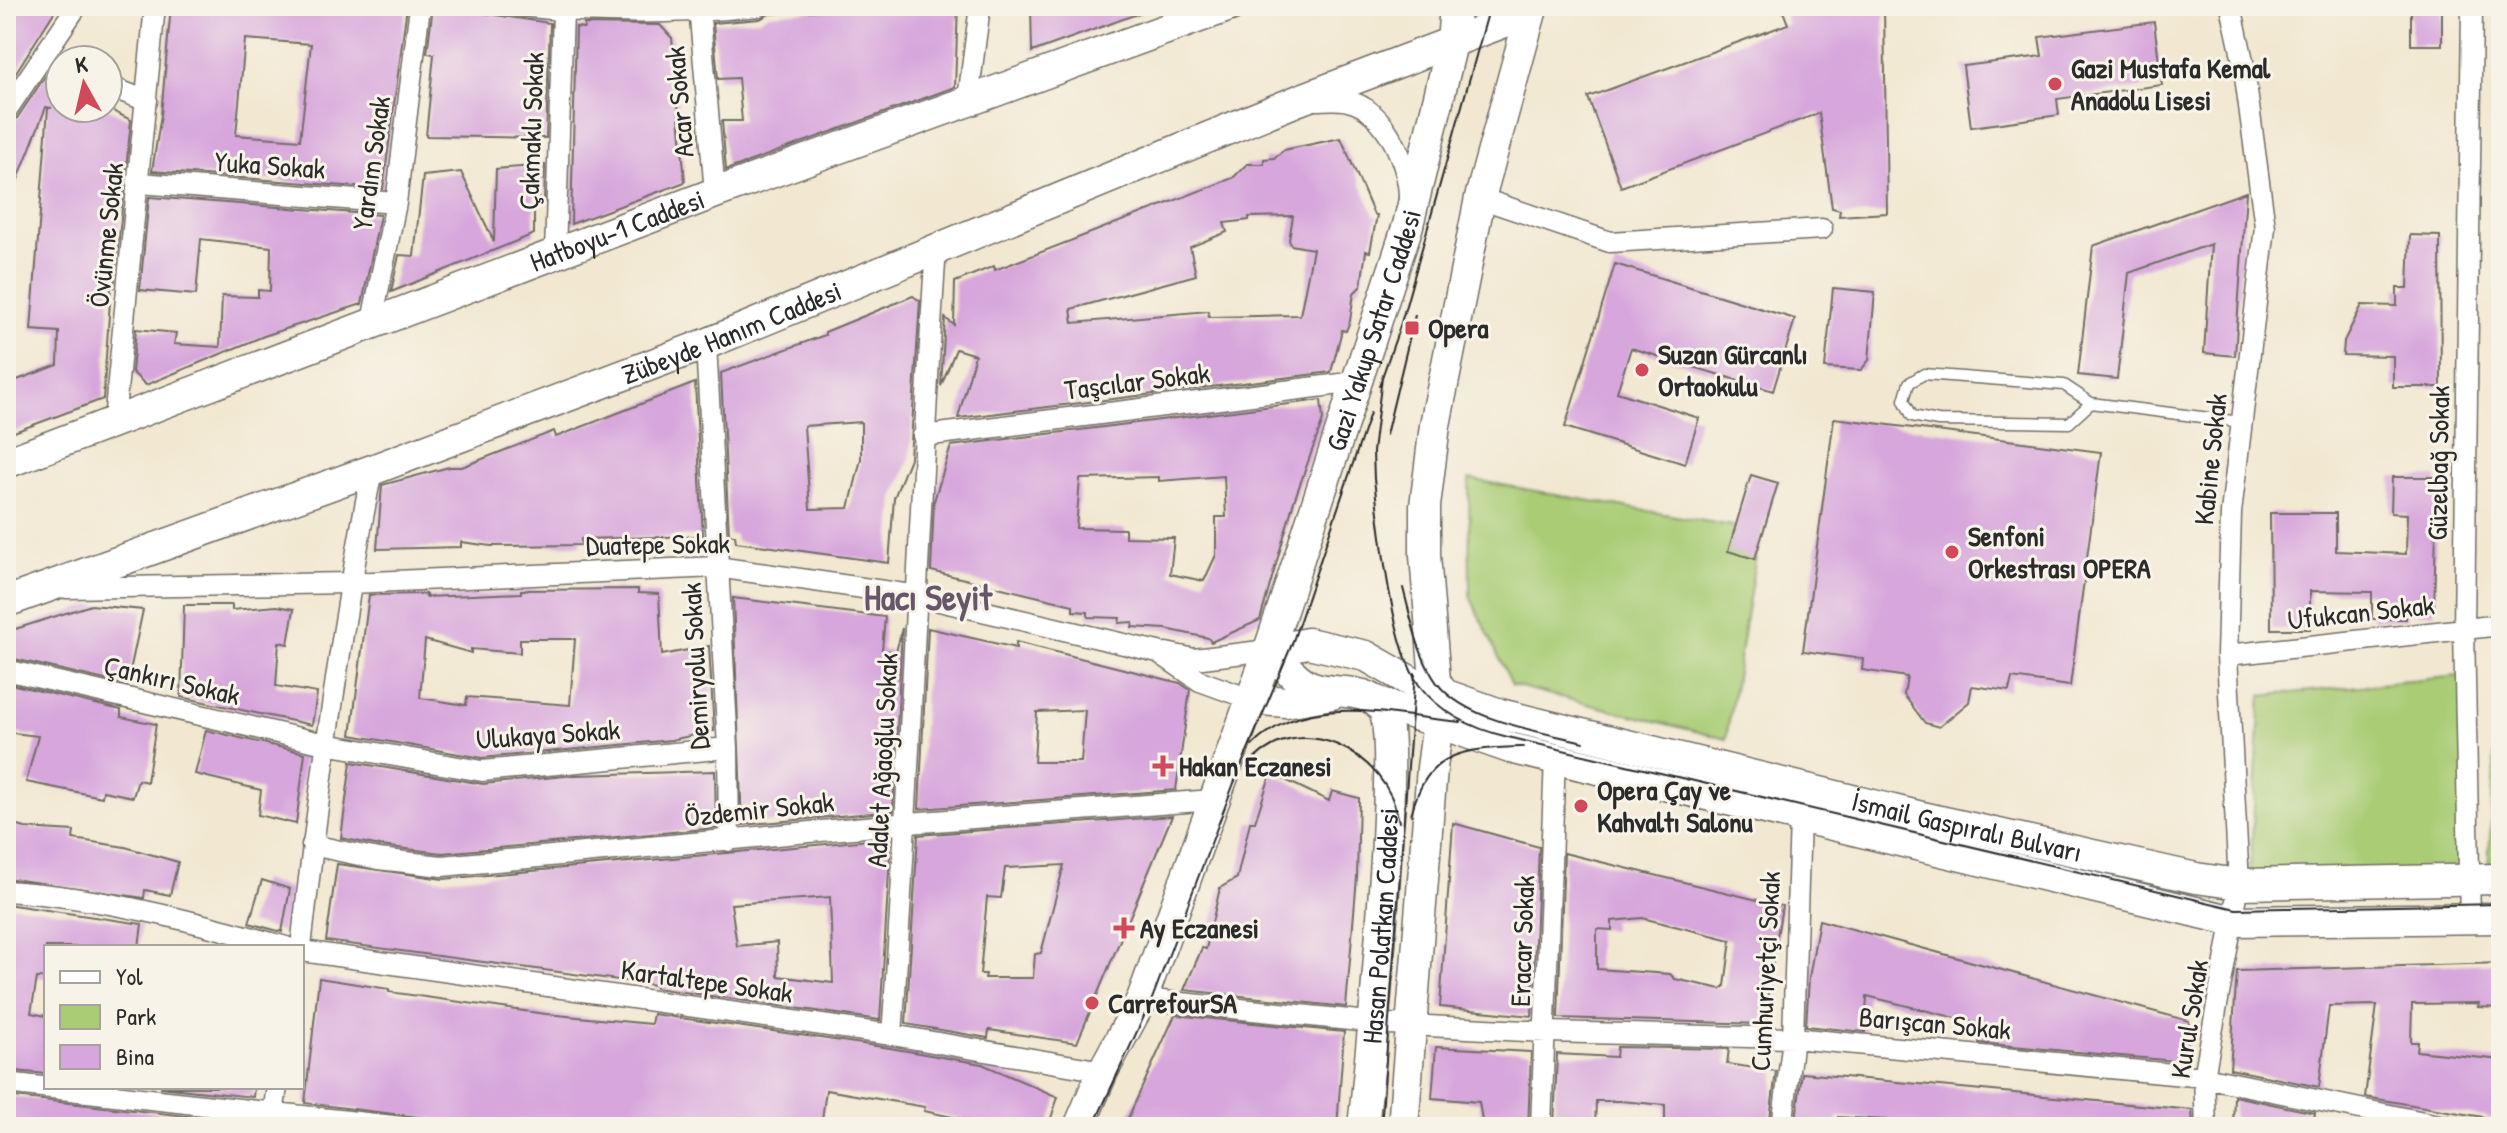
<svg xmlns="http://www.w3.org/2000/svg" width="2507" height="1133" font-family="'Patrick Hand',sans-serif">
<rect width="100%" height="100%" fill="#f7f3e8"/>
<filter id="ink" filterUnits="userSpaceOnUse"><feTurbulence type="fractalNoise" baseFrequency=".0125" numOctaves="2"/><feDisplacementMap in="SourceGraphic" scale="16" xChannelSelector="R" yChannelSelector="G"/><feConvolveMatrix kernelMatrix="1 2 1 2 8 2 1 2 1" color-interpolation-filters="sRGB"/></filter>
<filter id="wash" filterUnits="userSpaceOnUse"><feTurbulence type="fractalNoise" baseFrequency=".006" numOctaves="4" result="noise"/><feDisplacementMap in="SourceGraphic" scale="32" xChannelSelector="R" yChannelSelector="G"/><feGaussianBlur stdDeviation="1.8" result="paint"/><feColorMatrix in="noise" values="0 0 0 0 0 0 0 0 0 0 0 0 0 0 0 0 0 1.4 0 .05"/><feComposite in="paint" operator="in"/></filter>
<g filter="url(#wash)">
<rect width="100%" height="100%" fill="#f2e8d1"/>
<!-- green -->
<path fill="#a9cc75" stroke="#6a7c50" stroke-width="2" d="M1469,479l291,52 -34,208 -214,-54 -42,-89z
M2500,666l1,222 -14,1z
M2468,675l-7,211 -212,1 12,-191z"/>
<g id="blocks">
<!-- building -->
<path fill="#d7a6dc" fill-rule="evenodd" d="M13,6h45l-52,82v-70z
M171,6h236l-24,183 -231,-18 9,-56zM245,39l66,5 -11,96 -64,-5z
M433,6l117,17 -4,115 -120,-2 8,-82 -7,-1z
M870,6h88l-3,81 -229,83 -4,-49h20l-4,-43 -20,1 -5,-56 47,-4 9,-5z
M1031,6h119l1,3 -119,43z
M1781,6h103l3,207 -48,3 1,-6 -8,-2 -13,-95 -198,74 -33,-90 200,-73z
M2411,6h31v39h-31z
M2154,22l8,63 -105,14 2,16 -88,12 -8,-61 79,-10 -3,-19z
M584,24l76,1 12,13 13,144 -114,42 5,-197 8,1z
M46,75l14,7v26h47l24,12 -17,167h-3l-8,112 -97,36v-51l52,-19 1,-33 -28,-2 17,-222h4l-6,-1 -40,103v-86l11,-6z
M1341,138l33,77h3l-7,37 -4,-1 -5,35 -7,7 -4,28 -4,10 -4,-1 -11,42 -373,46 17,-63 -19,-6 -15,37 4,-68 9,7 1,-43 39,-16 1,4 238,-92 14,-14h17v-5l10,-1 10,-8zM1293,216l-4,24 2,5 22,4 -13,66 -91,2 -1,-6 -135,12 -2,-14 125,-34 -6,-28 37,-15 -3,-9 25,-3v-3z
M545,165l-1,37 -10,-8v40l-143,58 8,-37 15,1 9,-80 38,-4 33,70 2,-73z
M2246,192l-11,164 -31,-3 7,-109 -82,29 -12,106 -39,-4 15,-129z
M149,197l231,18 -18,89 -98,32 -118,49 -14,-13 4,-43 40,4 -2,11 46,3 2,-51 36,1v-7l12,1 1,-44 -70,-8 -5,56 -56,-5z
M2410,235l30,1 1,151h-48v-31l-50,-1 1,-14 18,-36 35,1v-18h11z
M1615,264l180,55 -22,72 -142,-43 -14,44 82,26 -14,46 -120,-37z
M1833,288l42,4 -6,68 -8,10 -36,-2z
M913,296l7,5 -10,157 -16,40 -5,65 -153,-21 -1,-7h-6l-8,-162 104,-38v-3zM861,422v37l-12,49 -39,1 -6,-83z
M695,383l8,153 -122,3v6l-90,1 -30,-4v5l-84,2 5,-64 67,-18h13l92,-36 2,6z
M1321,400l2,20 -29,81 -34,119 -49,22 -3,-4 -42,-9 -34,-2 1,-5 -14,1 1,-5 -32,-1v-5l-15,-1v-6l-142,-34 3,-70 17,-55zM1224,476l2,41h-10v38l-12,26 -34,-7 4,-36 -49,-1v-8l-49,-1 4,-49 79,-2v4z
M1834,418l267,34 -31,234 -58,-8 -3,13 -37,-5 -3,16 -30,25 -14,-4 -21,-28 3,-18 -45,-7 1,-11 -60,-8z
M1751,475l27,8 -23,76 -27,-8z
M2392,477h45l-3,136h-28v6h-34v-27l-62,-1v38h-39l-1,-116h66v38l70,3 1,-40 -16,-1z
M638,589v4l21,1 3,61 47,-9 5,85 -43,9 -189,18 -131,-23 18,-140 57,-1v3l95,-4v-3zM520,639h55l-5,66 -103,-8 -1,8 -46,-7 5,-58 46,13v-4l49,4z
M733,598l152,19 -3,33 14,2 6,-24 -9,183 -151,14z
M91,605l52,5 -16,75 -121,-28v-25z
M184,605h48v5l45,-4 17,3 -6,35 -9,-2 -3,44 41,7 -5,32 -131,-28z
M928,628l88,20v-6l164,41 10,7 -14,100 -257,19zM1085,710l-4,52h-47l3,-50z
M6,683l115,27v7l35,7 -9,58 -9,-2 -5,17 -30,-6 -1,6 -76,-15 12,-46 -32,-4z
M206,730l99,23 -9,71 -38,-9 3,-25 -66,-16z
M351,762l132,22 92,-9 140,-4 1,57 -274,25 -62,-7 -39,-8z
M1271,773l58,28 3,-10 27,7 -2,79 -11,130 -162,-17 18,-42 4,1 14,-61 17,-10 13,-56h5z
M1172,816l-95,227 -88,-13 -1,8 -82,-14 12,-189zM1064,865l-23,88 -6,1 -2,24h-48l1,-4h-6l7,-77 14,1 4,-30z
M6,822l19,6 49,3 -1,8 52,8 53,15 -8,33 -25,-5 -1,8 -138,-20z
M1453,823l86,24 -7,169 -92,-9z
M891,838l-11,182 -225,-32 1,-3 -330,-44 11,-77 106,15zM830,897l3,86 -55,-7 -1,-34 -40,4 -6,-42z
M1564,853l218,53 -19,118 -205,-6zM1642,918l89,22 -6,46 -4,3 -46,-10 -5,-5 -73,-5v-40l15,1v-9z
M262,880l28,9 -8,43 -33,-9z
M6,904l136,20 -3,23h-93v31h-9l-6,35 15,3v58l-40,-4z
M1819,920l370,101 -3,41 -207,-19 2,-19 -114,-28 -2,36 -59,-6 3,-48z
M2501,963v45l-23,-1 1,-4 -67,1 -1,38h7l-1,9 84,9v60l-136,-23 12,-92 -48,1 -10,81 -89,-18 7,-98z
M319,978l70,11v3l157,22 105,10 2,-10 237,34 92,16 76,33 -10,30h-78l1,-6 -47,-10 1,-4 -99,-17 -5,37h-274l-64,-5 -1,3 -177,-22z
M1175,1015l169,17 -7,95h-213z
M1436,1047l95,5 -3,75h-45l-4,-25 -47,-4z
M1617,1047l112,2 -2,15 49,7 -7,56h-104v-22l-45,-4h-24l-1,26h-41l3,-73 59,3z
M1802,1073l390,37 1,17h-278l-29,-7 -48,-3v10h-43z
M160,1087h94l-1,10z
M6,1096l244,27 -1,4h-243z
M2234,1096l81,17 -2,14h-80z"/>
</g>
</g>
<g filter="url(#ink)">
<use href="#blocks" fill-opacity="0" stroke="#716d65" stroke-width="2"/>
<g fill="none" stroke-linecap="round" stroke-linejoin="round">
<!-- lane casing -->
<g stroke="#716d65" stroke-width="13">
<path id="lane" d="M2091,403l-22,20 -131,-2 -26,-5 -8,-16 5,-17 15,-9 140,11 27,18 150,19"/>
</g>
<!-- street casing -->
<g stroke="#716d65" stroke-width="23">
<path id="street" d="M521,6c79,9 160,8 238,0
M699,6l16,187
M108,86l39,15
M968,99l12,-93
M1315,100c10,0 23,-2 33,1 37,8 62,64 61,99
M6,111l71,-105
M140,183l256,20
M1480,198l130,44 212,-13
M555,253l8,-242
M371,326l25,-123 24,-197
M706,344l22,404 1,93
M114,421l41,-415
M923,436l434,-54
M66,588l284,-5 367,-16 201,29 240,56 42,29 50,18
M1166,653l28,6 75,-9
M2227,655l274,-30
M6,670l319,74 157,27 246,-23
M312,845l66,14 64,7 466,-43 305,-23
M6,891c97,6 187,30 280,56
M2470,920l-6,-291 8,-623
M301,947c18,-160 40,-319 71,-477
M302,951l590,84 211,36
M1142,999l247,25 158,8 246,6 411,39 244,50
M892,1035c19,-262 26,-524 44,-787
M6,1083l396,44
M271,1127l6,-40
M1541,1127l14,-370
M1782,1127l11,-89 7,-220
M2206,1127l-2,-50 35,-193 -12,-229 4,-142 34,-286 -22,-166 -12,-55"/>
</g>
<!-- secondary casing -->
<g stroke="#716d65" stroke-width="33">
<g id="secondary">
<path id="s1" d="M6,463l709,-270 515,-187"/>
<path id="s2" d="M6,602l366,-132 334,-126 593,-244 232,-88"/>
<path d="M1250,699l36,3 46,-8"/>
<path d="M1376,701l134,47 724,173 267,-3"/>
<path id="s3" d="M1079,1127l24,-56 39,-72 127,-349 39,-7 58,13 49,28 85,30 418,102 278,62 43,6 262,-5"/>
<path id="s4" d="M1363,1127c6,-54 40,-392 20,-418 -17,-24 -49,-13 -73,-23 -16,-7 -28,-24 -41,-36l139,-425 44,-182 3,-37"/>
<path d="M1403,1127l29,-359 10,-76 -7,-11 -10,-126v-49l10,-81 45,-227 51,-186"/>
</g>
</g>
<!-- lane -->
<use href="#lane" stroke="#fff" stroke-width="10"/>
<!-- street -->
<use href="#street" stroke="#fff" stroke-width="20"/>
<!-- secondary -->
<use href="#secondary" stroke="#fff" stroke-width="30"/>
<!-- tram -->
<path stroke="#2b2b2b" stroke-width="2" d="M1382,377l-9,75 1,27c6,50 17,166 45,206 22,29 55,44 89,52l728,172 265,-5
M1379,386l22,-63 89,-317
M1386,435l29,-120
M1403,588c8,30 14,63 30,89 25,43 105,54 151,65
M1252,746c54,-56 140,-30 209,-24
M1247,767c50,-62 141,-15 152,55
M1411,815c16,-66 54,-66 112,-68
M1093,1127l59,-128 82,-216 58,-139 78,-231
M1381,1127l34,-454"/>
</g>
</g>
<!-- markers -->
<g fill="#d1495b" stroke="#f7f3e8" stroke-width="3">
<circle cx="2055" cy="84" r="8"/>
<rect x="1404" y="320" width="16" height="16" rx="4"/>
<circle cx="1642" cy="370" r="8"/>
<circle cx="1952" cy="552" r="8"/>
<path d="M1159 754h8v8h8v8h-8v8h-8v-8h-8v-8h8z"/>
<circle cx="1581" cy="806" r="8"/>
<path d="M1120 916h8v8h8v8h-8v8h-8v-8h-8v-8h8z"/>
<circle cx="1092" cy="1003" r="8"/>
</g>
<g text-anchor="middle" stroke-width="6" stroke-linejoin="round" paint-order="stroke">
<!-- poi labels -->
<g font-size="28" font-weight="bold" fill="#2b2b2b" stroke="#f7f3e8" text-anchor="start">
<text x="2071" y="78">Gazi Mustafa Kemal<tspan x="2071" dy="32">Anadolu Lisesi</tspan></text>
<text x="1428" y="338">Opera</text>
<text x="1658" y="364">Suzan Gürcanlı<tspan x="1658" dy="32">Ortaokulu</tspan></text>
<text x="1968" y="546">Senfoni<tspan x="1968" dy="32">Orkestrası OPERA</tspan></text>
<text x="1179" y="776">Hakan Eczanesi</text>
<text x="1597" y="800">Opera Çay ve<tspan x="1597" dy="32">Kahvaltı Salonu</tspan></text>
<text x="1140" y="938">Ay Eczanesi</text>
<text x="1108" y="1013">CarrefourSA</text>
</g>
<!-- street labels -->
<g font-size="28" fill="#2b2b2b" stroke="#f7f3e8">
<text transform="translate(679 102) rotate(-95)" y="10">Acar Sokak</text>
<text transform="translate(531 131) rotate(-88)" y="10">Çakmaklı Sokak</text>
<text transform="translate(371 163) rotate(-82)" y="10">Yardım Sokak</text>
<text transform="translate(270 165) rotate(4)" y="10">Yuka Sokak</text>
<text dy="10" stroke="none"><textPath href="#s1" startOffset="654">Hatboyu-1 Caddesi</textPath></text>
<text transform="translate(106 235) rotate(-84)" y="10">Övünme Sokak</text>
<text dy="10" stroke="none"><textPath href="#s4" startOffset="890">Gazi Yakup Satar Caddesi</textPath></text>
<text dy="10" stroke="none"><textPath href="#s2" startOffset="774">Zübeyde Hanım Caddesi</textPath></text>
<text transform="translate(1137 381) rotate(-7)" y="10">Taşcılar Sokak</text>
<text transform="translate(2210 459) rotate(-84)" y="10">Kabine Sokak</text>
<text transform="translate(2438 463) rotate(-89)" y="10">Güzelbağ Sokak</text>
<text transform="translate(658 544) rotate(-1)" y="10">Duatepe Sokak</text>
<text transform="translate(2361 612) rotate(-6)" y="10">Ufukcan Sokak</text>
<text transform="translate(695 666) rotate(-93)" y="10">Demiryolu Sokak</text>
<text transform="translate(172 680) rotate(13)" y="10">Çankırı Sokak</text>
<text transform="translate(548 734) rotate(-4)" y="10">Ulukaya Sokak</text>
<text transform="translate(882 760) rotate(-87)" y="10">Adalet Ağaoğlu Sokak</text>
<text transform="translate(759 809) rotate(-6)" y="10">Özdemir Sokak</text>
<text dy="10" stroke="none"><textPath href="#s3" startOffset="1240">İsmail Gaspıralı Bulvarı</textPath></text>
<text dy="10" stroke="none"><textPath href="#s4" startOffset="202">Hasan Polatkan Caddesi</textPath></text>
<text transform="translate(1522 941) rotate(-88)" y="10">Eracar Sokak</text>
<text transform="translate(1765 971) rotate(-87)" y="10">Cumhuriyetçi Sokak</text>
<text transform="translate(707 981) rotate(8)" y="10">Kartaltepe Sokak</text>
<text transform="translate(2189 1019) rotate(-81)" y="10">Kurul Sokak</text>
<text transform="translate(1935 1023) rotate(5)" y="10">Barışcan Sokak</text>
</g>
<!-- district labels -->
<g font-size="36" font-weight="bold" fill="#675669" stroke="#f7f3e8">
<text x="928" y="610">Hacı Seyit</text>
</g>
</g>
<!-- margin -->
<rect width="2507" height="1133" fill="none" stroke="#f7f3e8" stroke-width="32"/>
<!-- legend -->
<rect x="44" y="945" width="260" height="144" fill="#f7f3e8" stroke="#a5a39c" stroke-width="2"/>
<rect x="60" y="971" width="40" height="12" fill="#ffffff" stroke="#a5a39c" stroke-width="2"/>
<text x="116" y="985" font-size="24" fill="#2b2b2b">Yol</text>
<rect x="60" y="1005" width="40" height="24" fill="#a9cc75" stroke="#a5a39c" stroke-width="2"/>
<text x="116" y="1025" font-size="24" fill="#2b2b2b">Park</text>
<rect x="60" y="1045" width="40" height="24" fill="#d7a6dc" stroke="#a5a39c" stroke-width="2"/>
<text x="116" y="1065" font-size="24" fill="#2b2b2b">Bina</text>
<!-- north arrow -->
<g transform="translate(84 84) rotate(352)"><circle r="38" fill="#f7f3e8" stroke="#a5a39c" stroke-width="2"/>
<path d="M0-6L14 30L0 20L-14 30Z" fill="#d1495b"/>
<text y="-12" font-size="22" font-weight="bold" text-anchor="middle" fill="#2b2b2b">K</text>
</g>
</svg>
